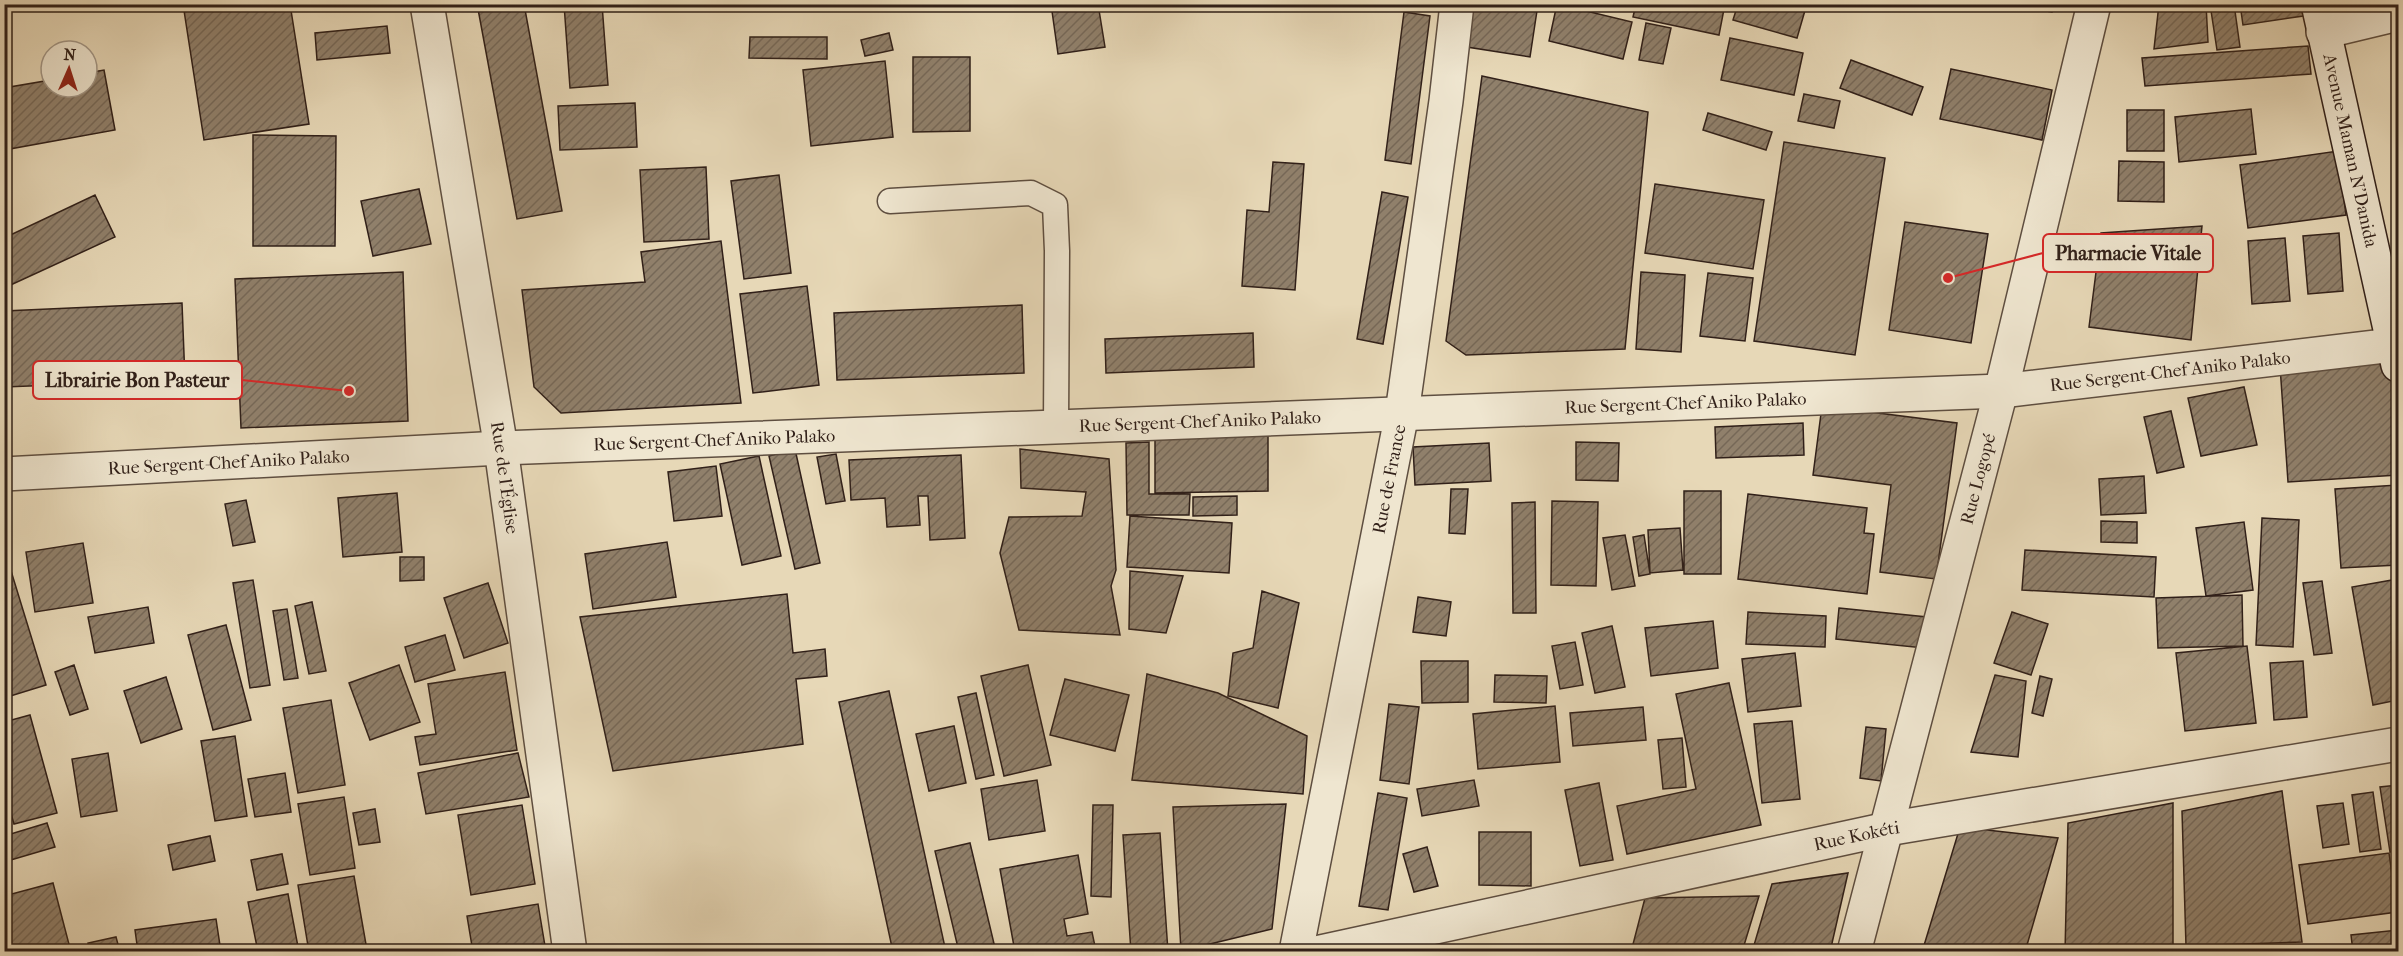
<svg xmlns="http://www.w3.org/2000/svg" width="2403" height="956" font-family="'IM FELL French Canon',serif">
<defs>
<pattern id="building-hatch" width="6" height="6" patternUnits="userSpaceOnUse" patternTransform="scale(1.5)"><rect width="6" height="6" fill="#90806b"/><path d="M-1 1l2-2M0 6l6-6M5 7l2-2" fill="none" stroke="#766857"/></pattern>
</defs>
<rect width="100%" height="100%" fill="#e7d8b7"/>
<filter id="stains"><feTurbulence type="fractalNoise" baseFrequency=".00333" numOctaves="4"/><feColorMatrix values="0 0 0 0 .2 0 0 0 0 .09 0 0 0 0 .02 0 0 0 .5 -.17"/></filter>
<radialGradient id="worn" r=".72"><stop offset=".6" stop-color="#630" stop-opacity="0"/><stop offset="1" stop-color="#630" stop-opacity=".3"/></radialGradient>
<!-- building -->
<path fill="url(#building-hatch)" stroke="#312019" stroke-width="1.5" d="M183,4h107l19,120 -105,16z
M502,4h22l38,207 -45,8 -39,-210z
M564,4h38l6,81 -38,3z
M1051,4h47l7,43 -47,7z
M1473,4h65l-8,53 -63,-10z
M1557,4l75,18 -9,37 -74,-18z
M1636,4h89l-6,31 -86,-18z
M1738,4h58l10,3 -9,31 -64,-18z
M2000,4h53l-1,8z
M2159,4h47l2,38 -54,7z
M2210,4h24l6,43 -23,3z
M2240,4h61l2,12 -60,9z
M1404,12l26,4 -19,148 -26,-4z
M1646,23l25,5 -8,36 -24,-4z
M387,26l3,27 -73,7 -2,-27z
M889,33l4,17 -28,6 -4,-16z
M750,37h77v22l-78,-1z
M1730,38l73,15 -9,42 -73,-15z
M2308,46l3,28 -166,12 -3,-28z
M913,57h57v74l-57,1z
M1851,60l72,27 -11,28 -72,-27z
M885,61l8,76 -82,9 -8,-76z
M1951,69l101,21 -10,50 -102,-21z
M104,70l11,60 -111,20v-62l47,-8v7h36v-14z
M1482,76l166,36 -23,237 -159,6 -20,-14z
M1804,94l36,7 -6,27 -36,-7z
M635,103l2,44 -77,3 -2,-44z
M2251,109l5,45 -77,8 -4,-45z
M2127,110h37v41h-37z
M1708,113l64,19 -6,18 -63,-20z
M253,135l83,1 -1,110h-82z
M1784,142l101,16 -30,197 -101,-14z
M2338,151l8,64 -98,13 -8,-63z
M2119,161l45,1v40l-46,-1z
M1273,162l31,2 -9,126 -53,-4 5,-76 22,2z
M706,167l3,72 -65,3 -4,-72z
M779,175l12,98 -47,6 -13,-98z
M1655,184l109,16 -11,69 -108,-16z
M419,189l12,55 -58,12 -12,-55z
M1382,192l26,5 -25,147 -26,-5z
M95,195l20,42 -111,51v-50z
M1905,222l83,12 -17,109 -82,-13z
M2202,226l-11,114 -102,-13 12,-94z
M2339,233l4,58 -35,3 -5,-58z
M2285,238l5,63 -38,3 -4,-63z
M721,241l20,162 -180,10 -27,-26 -12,-97 123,-8 -4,-30z
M403,272l5,149 -167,7 -6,-149z
M1641,272l44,3 -4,77 -45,-3z
M1708,273l45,5 -8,63 -45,-5z
M807,286l12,99 -66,8 -13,-99z
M182,303l3,77 -181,7v-76z
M1022,305l2,68 -187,7 -3,-67z
M1253,333l1,34 -148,6 -1,-34z
M2396,359l2,34v82l-110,7 -8,-116z
M2244,387l13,58 -56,11 -13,-58z
M1822,406l135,17 -21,156 -56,-7 11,-87 -78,-10z
M2171,411l13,56 -27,6 -13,-56z
M1803,423l1,32 -88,3 -1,-31z
M1268,433v58l-113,2v-59z
M1149,442v52h41l-1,21h-62l-1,-72z
M1576,442l43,1 -1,38 -42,-1z
M1489,443l2,38 -76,4 -2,-38z
M795,449l25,114 -25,6 -26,-113z
M1020,449l89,10 7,111 -5,16 9,49 -101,-5 -19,-77 9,-36 73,-1 4,-24 -65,-4z
M836,454l9,47 -19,3 -9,-47z
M961,455l4,83 -35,2 -2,-44h-10l2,29 -33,2 -2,-29 -34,2 -2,-40z
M759,456l22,100 -39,9 -22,-101z
M716,466l6,50 -48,5 -6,-49z
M2144,476l2,37 -45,2 -2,-36z
M2398,485v80l-57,3 -6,-79z
M1451,489h17l-3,45 -16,-1z
M1684,491h37v83h-37z
M397,493l5,59 -59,5 -5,-59z
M1748,494l119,14 -3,25 10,1 -7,60 -129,-15z
M1237,496v19l-44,1v-19z
M246,500l9,42 -22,4 -8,-42z
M1552,501l46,1 -2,84 -45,-1z
M1535,502l1,111h-23l-1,-110z
M1130,516l102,7 -3,50 -102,-6z
M2262,518l37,2 -6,127 -37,-2z
M2101,521l36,1v21l-36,-1z
M2244,522l9,68 -47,6 -10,-68z
M1680,528l3,42 -33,3 -2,-43z
M1625,535l10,51 -23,4 -9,-52z
M1644,535l6,39 -11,2 -6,-39z
M667,542l9,55 -83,12 -8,-55z
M83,543l10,60 -58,9 -9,-60z
M4,548l42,137 -42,13z
M2025,550l131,7 -2,40 -132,-7z
M400,557h24v23l-24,1z
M1130,571l53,5 -17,57 -37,-4z
M2398,579v121l-25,5 -21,-118z
M253,580l17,105 -20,3 -17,-105z
M2322,581l10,72 -18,2 -11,-72z
M488,583l20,60 -44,15 -20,-60z
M1262,591l37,12 -21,105 -50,-12 5,-43 20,-5z
M787,594l6,59 32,-4 2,27 -31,3 7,65 -190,27 -33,-154z
M2242,595l1,51 -85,2 -2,-50z
M1418,597l33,5 -5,34 -33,-4z
M312,602l14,69 -17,3 -14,-68z
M148,607l6,36 -59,10 -7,-36z
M1839,608l88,9 -3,31 -88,-9z
M287,609l11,69 -14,2 -11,-69z
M1748,612l78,4 -1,31 -79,-3z
M2012,612l36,12 -17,51 -37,-12z
M1713,621l5,47 -67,8 -6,-48z
M226,625l25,95 -38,10 -25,-95z
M1612,626l13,61 -30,6 -13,-60z
M445,635l10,35 -40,12 -10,-35z
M1575,642l8,43 -23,4 -8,-43z
M2247,646l9,77 -71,8 -9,-78z
M1795,653l6,53 -53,6 -6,-53z
M1421,661h47v41l-46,1z
M2303,661l4,56 -33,3 -4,-57z
M74,665l14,44 -18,6 -15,-43z
M399,665l21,57 -50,18 -21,-57z
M1028,665l23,100 -47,11 -23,-100z
M505,672l12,78 -97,15 -5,-28 21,-3 -8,-50z
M1147,674l71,19 89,43 -4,58 -171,-14z
M1495,675l52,1 -1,27 -52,-1z
M1995,675l31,6 -8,76 -47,-5z
M2040,676l12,3 -9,37 -11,-3z
M166,677l16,52 -41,14 -17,-52z
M1065,679l64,16 -14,56 -65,-16z
M1729,683l32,142 -134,29 -10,-48 79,-17 -20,-95z
M889,691l57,261h-53l-54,-250z
M976,693l18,82 -18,4 -18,-82z
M331,700l14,85 -47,8 -15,-85z
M1389,704l30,3 -10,77 -29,-4z
M1555,706l5,56 -82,7 -5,-55z
M1643,707l3,33 -73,6 -3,-33z
M30,715l27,98 -43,11 -10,-34v-68z
M1792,721l8,78 -38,4 -8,-79z
M954,726l12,57 -37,8 -13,-57z
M1866,727l20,2 -5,52 -21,-3z
M235,736l12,80 -32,5 -14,-80z
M1682,738l4,49 -23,2 -5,-49z
M108,753l9,58 -36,6 -9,-58z
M518,753l11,44 -103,17 -8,-41z
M285,773l6,39 -36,5 -7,-38z
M1037,780l8,51 -56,9 -8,-51z
M1474,780l5,26 -57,10 -5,-27z
M1599,783l14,77 -33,6 -15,-76z
M2398,785v65l-8,2 -10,-65z
M2282,791l20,151 -116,4 -4,-135z
M2373,792l8,57 -21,3 -8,-57z
M1378,793l29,5 -19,112 -29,-4z
M344,797l11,71 -45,7 -12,-71z
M2173,803v149h-108l3,-129z
M2343,803l6,41 -26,4 -6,-42z
M1286,804l-14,125 -91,22 -8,-144z
M522,805l13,79 -64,11 -13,-80z
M1093,805h20l-2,92 -20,-1z
M375,809l5,33 -21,3 -6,-32z
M47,823l8,24 -51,15v-26z
M1960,827l98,11 -33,114h-103z
M1479,832h52v54l-52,-1z
M1160,833l8,119h-37l-8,-117z
M210,836l5,25 -42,9 -5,-25z
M970,843l26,109h-37l-24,-101z
M1427,847l11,39 -24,6 -11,-38z
M2389,853l8,59 -89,12 -9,-59z
M282,854l6,30 -31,6 -6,-30z
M1078,855l10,59 -24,5 3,17 25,-4 4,19 -81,1 -15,-83z
M1848,873l-18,79h-78l20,-68z
M354,876l13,74 -58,2 -11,-67z
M53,883l18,69h-60l-7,-26v-30z
M288,894l11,58h-41l-10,-50z
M1759,896l-17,56h-111l14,-54z
M538,904l8,48h-73l-6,-36z
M216,919l5,33h-83l-3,-22z
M2398,930v22h-45l-2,-17z
M116,937l4,15h-31l-1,-9z
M2311,945h38l-1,7h-37z"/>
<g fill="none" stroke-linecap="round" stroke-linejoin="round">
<!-- lane casing -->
<g stroke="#5e4e40" stroke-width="27">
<path id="lane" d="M890,201l141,-8 24,12 2,46 -1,175"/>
</g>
<!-- street casing -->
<g stroke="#5e4e40" stroke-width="36">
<g id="street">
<path id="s1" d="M427,4l74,444 69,504"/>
<path d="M2323,32l75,-18"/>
<path id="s2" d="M4,474l497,-26 1500,-57 392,-46"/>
<path id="s3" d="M1296,952l106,-539 44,-312 11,-97"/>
<path id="s4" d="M1320,952l567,-123 511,-85"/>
<path id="s5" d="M1854,952l147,-561 93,-387"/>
</g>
</g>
<!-- secondary casing -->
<g stroke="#312019" stroke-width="36">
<g id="secondary">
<path id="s6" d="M2318,4l80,361"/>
</g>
</g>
<!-- lane -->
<use href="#lane" stroke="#efe6d0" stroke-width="24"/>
<!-- street -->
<use href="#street" stroke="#efe6d0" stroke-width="33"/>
<!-- secondary -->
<use href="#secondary" stroke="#efe6d0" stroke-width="33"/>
</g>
<g text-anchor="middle" stroke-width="4.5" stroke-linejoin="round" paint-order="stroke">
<!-- street labels -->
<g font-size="18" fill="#312019" stroke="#efe6d0">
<text dy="6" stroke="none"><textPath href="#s6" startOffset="150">Avenue Maman N'Danida</textPath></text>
<text dy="6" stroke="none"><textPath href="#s2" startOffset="2169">Rue Sergent-Chef Aniko Palako</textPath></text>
<text dy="6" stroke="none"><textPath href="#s2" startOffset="1683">Rue Sergent-Chef Aniko Palako</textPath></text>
<text dy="6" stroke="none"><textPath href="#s2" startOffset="1197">Rue Sergent-Chef Aniko Palako</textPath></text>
<text dy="6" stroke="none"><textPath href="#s2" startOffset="711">Rue Sergent-Chef Aniko Palako</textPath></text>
<text dy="6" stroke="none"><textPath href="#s2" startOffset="225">Rue Sergent-Chef Aniko Palako</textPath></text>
<text dy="6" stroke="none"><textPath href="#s1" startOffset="480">Rue de l'Église</textPath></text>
<text dy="6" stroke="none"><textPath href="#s5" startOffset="489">Rue Logopé</textPath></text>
<text dy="6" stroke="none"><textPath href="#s3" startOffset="482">Rue de France</textPath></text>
<text dy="6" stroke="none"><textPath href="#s4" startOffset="549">Rue Kokéti</textPath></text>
</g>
</g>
<!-- callouts -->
<path fill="none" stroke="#d62828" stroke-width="2" d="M1948 278L2043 253M349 391L242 380"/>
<g fill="#d62828" stroke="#efe6d0" stroke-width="2">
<circle cx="1948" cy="278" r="6"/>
<circle cx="349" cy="391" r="6"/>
</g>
<g fill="#efe6d0" stroke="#d62828" stroke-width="2">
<rect x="2043" y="234" width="170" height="38" rx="6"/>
<rect x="33" y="361" width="209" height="38" rx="6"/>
</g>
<g font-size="20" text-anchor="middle" font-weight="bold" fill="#312019">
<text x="2128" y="260">Pharmacie Vitale</text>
<text x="137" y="387">Librairie Bon Pasteur</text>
</g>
<!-- margin -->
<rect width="2403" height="956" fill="none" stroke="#e7d8b7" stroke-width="24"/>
<rect x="6" y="6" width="2391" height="944" fill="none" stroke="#312019" stroke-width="3"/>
<rect x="12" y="12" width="2379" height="932" fill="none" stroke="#312019" stroke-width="1.5"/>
<!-- north arrow -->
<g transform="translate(69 69) rotate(3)"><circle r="28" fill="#efe6d0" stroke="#a39787" stroke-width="1.5"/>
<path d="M0-4.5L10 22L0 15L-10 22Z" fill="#8f2418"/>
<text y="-9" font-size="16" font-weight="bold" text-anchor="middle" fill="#312019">N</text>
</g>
<rect width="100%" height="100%" filter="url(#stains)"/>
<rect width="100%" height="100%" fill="url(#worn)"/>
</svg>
